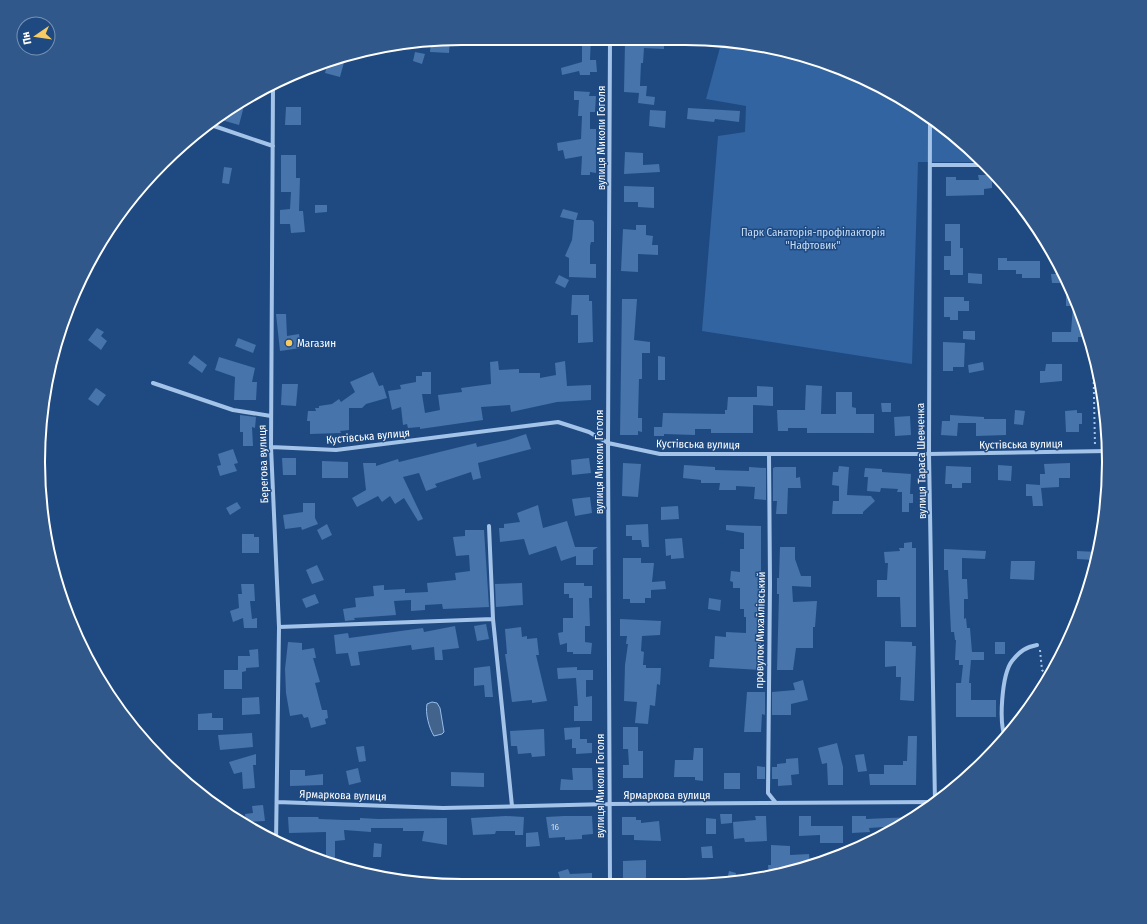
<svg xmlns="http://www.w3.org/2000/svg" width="1147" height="924" font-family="'Fira Sans Condensed',sans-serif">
<rect width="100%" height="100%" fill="#1e4a81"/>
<!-- green -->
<path fill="#3164a0" d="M722,40c24,4 49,7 72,12 66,17 142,60 188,110h-64l-6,202 -210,-33 16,-195 27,-4 1,-26 -40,-7z"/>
<!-- water -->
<path fill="#42638c" stroke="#96beeb" d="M432,702l5,1 3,5 4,24 -2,2 -8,2c-5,-8 -9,-23 -7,-32z"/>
<!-- building -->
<path fill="#4674ab" d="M573,38h18l-1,22h6l1,12h-7v3h-10l-1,-4 -17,4 -1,-7 21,-6v-16h-9z
M637,39h27v10l-20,-1 -1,15h-2l-1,23h7l-1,10 9,1 -1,8 -16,-2 1,-10 -15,-1 1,-51h12z
M450,40l-1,13 -19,-1 1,-10z
M415,52l10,2 -3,10 -9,-3z
M346,55l-6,22 -15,-4 3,-11z
M574,91l16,1 -1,4h7l-1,16h-5v17h6v44l-6,-1v3h-9l1,-19 -17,3 -2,-9 -5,1 -1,-8 24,-4 1,-23h-4l1,-16h-5z
M246,98l-7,27 -21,-6z
M286,107h15v18h-16z
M688,108l52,3 -1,11 -24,-3 -1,3 -27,-3z
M650,110l16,1 -1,17 -16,-2z
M625,152l18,1v12l16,-1 1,8 -36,2z
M281,155h15v23h4l-1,33h4l2,21 -14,1 -1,-9h-10v-14l10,-1 1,-17h-10z
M224,167l8,1 -3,16 -7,-1z
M978,175h14v13l-8,1v6l-38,1v-19h10v3h23z
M624,186l30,1v21l-16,-1v-5h-14z
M315,205h12v7l-12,1z
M563,209l15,4 -2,7h16l2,2v20h-3l-1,4v18h6v14l-27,-1v-19l-4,-2 7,-16 2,-20 -14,-3z
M945,224h15v24h3v27h-13v-5h-6v-14h7v-15h-6z
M636,225h10v10l7,1 -1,9h6v10l-20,-1v18l-17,-1 2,-42 13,1z
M998,258h9v3h33v17h-18v-4h-6v-4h-18z
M968,273l14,1v10l-14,-1z
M1051,274h14l20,53v10h-7v5h-26v-10h19l2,-26h-7v-23h-14z
M559,275l10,5 -4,8 -10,-5z
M572,295h17v6h3l1,41 -15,1v-28h-7z
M944,297h20v4h5v10h-11v9h-8v-3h-6z
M622,299h15l-3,41 16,2v11h-8v26h-3l-1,39h4v14l-4,-1v4h-18z
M276,314h10l1,22 12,-2 2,14 -21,3z
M97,328l7,4 -3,4 6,5 -6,9 -13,-10z
M963,331h12v9l-12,-1z
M238,338l18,7 -3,8 -18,-7z
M943,342l22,1 -1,24h-11v4h-10z
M194,355l13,10 -5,8 -14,-10z
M658,356l7,1v23h-7z
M219,357l36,11 -3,14h5l-1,18h-22l1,-23 -20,-7z
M498,361l1,9 20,-1v4h21v5l16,-3 -1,-12 10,-2 2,25 24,-1v15l-34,2 -46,10 -1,-7 -29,2 2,13 -63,9v-2l-12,1 -1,-4 -4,1 -2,-18 -9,3 -4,-19 13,-2 -1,-4 16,-3v-6h6v-4h9v22h-9l3,19 15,-3 -2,-15 24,-3 -1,-4 30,-4 -1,-22z
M983,362l1,8 -15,3 -1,-8z
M1046,364h16v17l-22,2v-12h5z
M373,372l6,14 4,-1 4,13 -21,6 -4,4h-13v22l-9,1 1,2 -31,1v-13h-3l1,-10h8l-1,-3h4v-2l13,-2 7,-5 2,3 14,-10 -5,-10z
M282,384h16l-2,22 -15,-1z
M806,385l16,1 -1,28h15v-22h16v15l4,1v6h18v19h-67v-5h-19v3h-10l-1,-21h28z
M757,386l16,1v19l-20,-1v28h-42v-4h-16v6l-31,-1v2h-10v-9h8l1,-14 62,1v-4h2l1,-13h29z
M96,388l10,7 -8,11 -10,-7z
M881,403h10v9h-9z
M1015,410l10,1 -2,14 -9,-1z
M1077,410v3h5v11h-3v8h-13l-1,-21z
M240,415l16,2 -1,11 -3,-1 1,19h-10v-14h-3z
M950,415l34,2v2h22v16l-30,1v-13h-18l-1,13 -16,-1 1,-14h8z
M910,416l1,19 -16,1 -1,-19z
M526,434l5,15 -53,14 3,15 -8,2 -2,-8 -36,12 2,3 -11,4 -7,-18 -16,4 20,42 -5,2 -14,-23 -9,6 -5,-8 -8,6 -4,-6 -21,11 -5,-9 14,-8 -3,-27h13v3l22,-7 1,3 77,-19 1,4 31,-7z
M233,449l5,14 -4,1 3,7 -17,5 -3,-10 4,-1 -3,-11z
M282,458h14v17h-13z
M589,458l2,15 -19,2 -1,-15z
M322,461l26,1v16h-26z
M623,463l18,1 -3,33 -16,-1z
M1070,463v15h-11v9l-18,1 2,18h-10l-1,-10h-6v-12l14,1v-11h5l-1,-10z
M684,465l31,2v3l34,1v-4l17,1v32l-12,-1 1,-12 -19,-1v4h-17l1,-7h-19v-3l-18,-2z
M998,465l14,1 -1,15 -13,-1z
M839,466l10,1 -2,28 24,1 4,5 -12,11v2h-31l1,-13h6v-15l-7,-1 1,-13h5z
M946,466l25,1v16h-9v5h-10v-4h-7z
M775,467h21v11l4,-1 1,11h-13l-1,26h-11l1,-13h-4v-33z
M865,468l17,1v3l29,2 -1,20h3v9h-4v9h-7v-20h-5l1,-3 -17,-1 -1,4 -13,-1 1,-14h-4z
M590,497l2,16 -17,3 -3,-17z
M237,502l4,6 -11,7 -4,-7z
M303,503h12v15l3,6 -16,6 -1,-3 -16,2 -2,-14 20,-3z
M538,505l5,23 24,-7 8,26h23l-5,3v15h-17v-9l-15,5 -5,-15 -27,9 -5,-16 -24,3 -1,-14h5v-4l16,-2 -3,-9z
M678,506l1,13 -18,1v-13z
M327,524l5,11 -10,5 -5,-10z
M648,524l1,23h-7l-1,-7h-9v-4h-6v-11z
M726,525l35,1v144l-52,-3 1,-8h4l1,-23 11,1v-5l20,1v-16h-2v-8h-4v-21h-7v-6l-3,-1 1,-10 9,1v-23h4v-16l-18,-3z
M465,530h19l5,77 -46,2 -1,-5 -17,1v5l-14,1v-11l-17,1 2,14 -42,3 1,2 -10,1 -2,-12 13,-2 -1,-9 19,-2 -1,-10 11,-1v5l21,-1v4l23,-1 -1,-9 29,-3 -1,-7 15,-2 -1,-16 -13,1 -3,-19 12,-1z
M242,534h12v3h5v16h-17z
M682,538l2,20 -13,1v-4l-5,1 -1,-17z
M912,542v6h4v79h-15l-1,-30h-23v-17h10l1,-17h-3l-1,-11 16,-1 -1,-3h5v-5z
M780,547h15v12l6,17h10v11l-19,-1 1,16 24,-1 -2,26h-2v21h-17l-3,22h-16l2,-76h-2v-16h2z
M944,549l42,2 -1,8 -23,-1v21h5l1,20h-4v20l2,-1 1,10h3l2,24h12v8h-13l-2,23h2v17h25v17h-40v-34h5l2,-18h-4v-5h-4l1,-20h-1l-1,-8h-3l-3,-62h-4z
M1077,551l20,1 -2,8 -18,-1z
M623,558h18v5h13l-2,19 13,-1 1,8 -15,1v8h-6v5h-15v-4h-7z
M1011,561h24l-1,19 -24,-1z
M317,565l7,15 -12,4 -6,-14z
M522,583l1,22 -27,2 -1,-23z
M564,583h20v3h8v12h-3l1,28h-5v16l7,1 -1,11h-18v-2h-6v-9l-7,2 -2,-12 5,-1v-14h10v-20h-4v-4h-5z
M241,584h13l1,17h-5l2,18 5,-1v10h-13l-1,-10 -10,4 -3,-11 9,-3 -1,-14h4z
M315,594l4,9 -13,5 -4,-9z
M709,598l12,2 -1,11 -12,-2z
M620,619l41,2 -1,14 -18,1 -1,15 3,1 -1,13h3v3h15l-1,17 -3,-1 -2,22 -5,-1 -2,19 -13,-1 2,-21 -13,-1 1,-36 3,-21h-2l1,-8h-7z
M486,624l3,15 -12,2 -3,-15z
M455,626l4,22 -17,2 1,10h-8l-1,-13 -22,3 -1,-5 -53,7 2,13 -9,1 -3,-13 -12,1 -2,-19 14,-2 1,5 74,-10 1,4z
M521,627l1,10 5,-1v3l10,-1 2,17h-3l11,46 -15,2v-3l-20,2 -7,-48h2l-2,-25z
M885,641l27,1v4h4l-2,55 -14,-1 1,-23h-5v-11l-11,1z
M288,642l14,1v7l12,-2 2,10h-3l7,24 -5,1 7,27h5l1,8 -3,1 1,5 -15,4 -3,-11 -4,1 -2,-4 -12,2 -4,-23 -1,-24z
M995,642h10v12h-10z
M258,649l1,18 -13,1v3l-4,1v17h-18v-19h14v-14h12l-1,-6z
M490,666l3,31h-8l-1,-12 -10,1v-18z
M577,667v3h16v10h-7v17l6,-1v25h-18v-15h4l-2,-28 -18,1 -1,-11z
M803,680l5,20 -17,4v11h-19v-23l23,-2 -2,-7z
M747,692h18v23l-3,-1 -1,18h-17z
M259,697l1,17 -18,1v-17z
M212,713v5h11v12h-25v-16z
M580,727v12h7v4h5v10l-16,1v-6h-4v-9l-7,1 -1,-12z
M623,727h15v24h5v27h-20v-13h6l-1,-16h-5z
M544,729l1,27 -13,1 -1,-4 -13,1 -1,-8h-6l-1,-15z
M252,733l1,14 -33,3 -2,-15z
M908,736h9l-1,49h-46l-1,-11h15v-9h19v-4h4z
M837,743l6,24v18h-15l-1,-22 -5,1 -4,-16z
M364,746l2,15 -7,1 -3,-15z
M694,748h9v33l-8,-1v-3h-21l1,-17h18z
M256,754v11h-3l2,23 -12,1 -1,-17 -8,2 -5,-12z
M864,754l3,17 -9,1 -3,-17z
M798,758l1,16 -8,1 1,10 -14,1v-7h-6v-12h5v-3l9,-1v-4z
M757,766l8,1v12h-8z
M358,768l3,14 -12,3 -3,-14z
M572,768h20l1,22h-33l1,-11 12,1z
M290,770h15v6l18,-2v11l-33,1z
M451,772l33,1v14l-33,-1z
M724,773h16v16h-16z
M263,805l2,16 -19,1 -1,-8 8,-1 -1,-7z
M720,814h12v9l-11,1z
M506,816l18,1 -1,18h-8v-4h-19l-1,3 -22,1 -2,-17z
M564,816h28l1,18 -11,1v4l-17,1v-3l-16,1 -3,-21z
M755,816h11l1,25 -22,1 -1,-4 -10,1 -1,-17 23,-2z
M799,816h12v10h32v17h-23v-8l-21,1z
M852,816h14v3l47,-2 -14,9 -30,2 1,4 -18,1z
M288,817h30l1,2 25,1h16v-2l19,1 68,-1v27l-25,-4 2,-10h-21v-3h-32v4l-27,-2 1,10 -10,1v22h-6l-3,-1v-30l-37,1z
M622,817h14v3h5v3l18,-2 2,20 -27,-1v-5h-12z
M706,818l10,1v15h-10z
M538,832l2,14 -14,1v-14z
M374,843l8,1 -1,13h-8z
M771,845l19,1v9l19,-1 1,12 -33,1 1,7 -9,2 -1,-11h3z
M712,846l1,12h-11l-1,-11z
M646,860v25h-23v-24z
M568,869l2,5 22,-1v12h-30l-4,-13z
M729,871l7,2 -1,8 -8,-1z"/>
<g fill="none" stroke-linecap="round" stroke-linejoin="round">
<!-- path -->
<path stroke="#a3c3e9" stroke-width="2" stroke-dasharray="2 3" stroke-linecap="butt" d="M1093,347l2,99
M1040,650l2,20 7,8"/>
<!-- street -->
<path stroke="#a3c3e9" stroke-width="4" d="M273,85l-2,362 8,180 -3,216
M930,118l-1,336 6,349
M211,125l62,21
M930,165h55
M153,383l80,27 38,6
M271,447l65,3 222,-28 31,10 19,11 52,11h269l179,-3
M769,454l1,130 -2,209 8,10
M489,526l4,93
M279,627l214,-8 19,187
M1006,739c-8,-15 -4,-65 6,-78 8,-10 14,-14 25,-16
M277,802l166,6 166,-4 328,-2
M610,885l-2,-442 2,-404"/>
</g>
<!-- markers -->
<circle fill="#f8cb62" stroke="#1e4a81" stroke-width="1.5" cx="289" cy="343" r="4"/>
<g text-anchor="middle" stroke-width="3" stroke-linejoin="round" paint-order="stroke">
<!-- number labels -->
<g font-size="9" fill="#d1dcea">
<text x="555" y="830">16</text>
</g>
<!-- street labels -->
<g font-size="11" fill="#fff" stroke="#1e4a81">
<text transform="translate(601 138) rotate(-90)" y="4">вулиця Миколи Гоголя</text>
<text transform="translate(368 436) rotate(-5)" y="4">Кустівська вулиця</text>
<text transform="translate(698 444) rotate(1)" y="4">Кустівська вулиця</text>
<text transform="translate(1021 444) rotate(-1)" y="4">Кустівська вулиця</text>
<text transform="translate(921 461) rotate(-91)" y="4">вулиця Тараса Шевченка</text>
<text transform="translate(599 462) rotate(-90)" y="4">вулиця Миколи Гоголя</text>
<text transform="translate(263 464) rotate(-92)" y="4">Берегова вулиця</text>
<text transform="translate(760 630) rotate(-89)" y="4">провулок Михайлівський</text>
<text transform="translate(600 786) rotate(-90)" y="4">вулиця Миколи Гоголя</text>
<text transform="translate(343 795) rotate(2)" y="4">Ярмаркова вулиця</text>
<text x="667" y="799">Ярмаркова вулиця</text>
</g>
<!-- park labels -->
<g font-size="11" fill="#c7ddf7" stroke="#1e4a81">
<text x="813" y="236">Парк Санаторія-профілакторія<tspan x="813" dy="13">"Нафтовик"</tspan></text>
</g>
<!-- poi labels -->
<g font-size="11" fill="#fff" stroke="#1e4a81" text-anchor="start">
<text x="297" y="347">Магазин</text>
</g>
</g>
<!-- crop -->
<path d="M0 0H1147V924H0ZM462 45H685A417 417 0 0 1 1102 462V462A417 417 0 0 1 685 879H462A417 417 0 0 1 45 462V462A417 417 0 0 1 462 45Z" fill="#30588b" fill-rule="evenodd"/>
<path fill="none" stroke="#fff" stroke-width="2" d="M462 45H685A417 417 0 0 1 1102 462V462A417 417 0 0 1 685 879H462A417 417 0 0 1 45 462V462A417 417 0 0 1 462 45Z"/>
<!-- north arrow -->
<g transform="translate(36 36) rotate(257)"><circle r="19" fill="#1e4a81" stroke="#7892b3"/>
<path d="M0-3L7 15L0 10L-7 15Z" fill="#f8cb62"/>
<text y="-6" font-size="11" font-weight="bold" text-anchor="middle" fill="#ffffff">Пн</text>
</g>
</svg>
